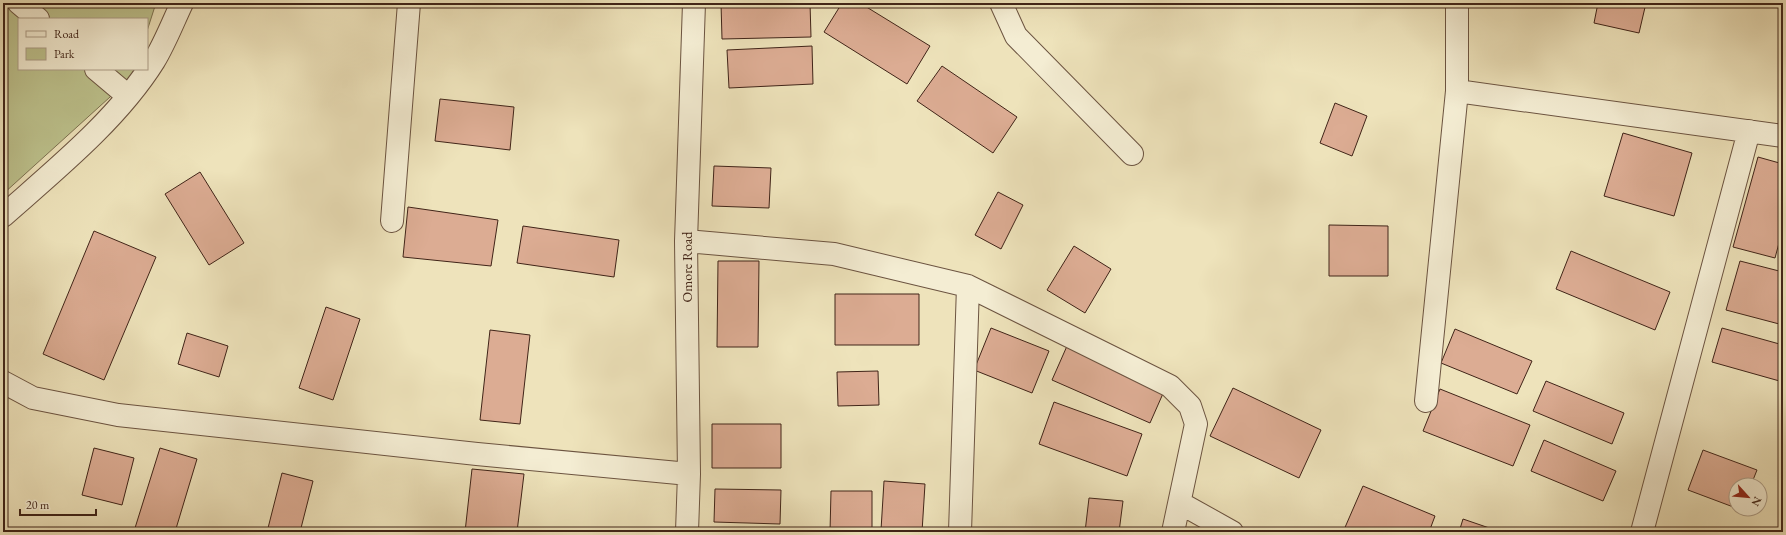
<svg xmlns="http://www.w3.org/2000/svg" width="1786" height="535" font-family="'EB Garamond',serif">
<rect width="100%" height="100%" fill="#eee3bb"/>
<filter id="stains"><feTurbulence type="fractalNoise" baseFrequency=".005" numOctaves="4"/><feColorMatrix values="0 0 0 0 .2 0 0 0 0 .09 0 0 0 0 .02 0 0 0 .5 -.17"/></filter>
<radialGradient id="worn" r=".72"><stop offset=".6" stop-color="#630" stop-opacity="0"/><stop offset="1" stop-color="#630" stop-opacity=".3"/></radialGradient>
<!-- green -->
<path fill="#bdc28d" stroke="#7e7352" d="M3,3h153l-9,28v-12h-128v50h115l-3,9 -128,116z"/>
<!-- building -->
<path fill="#dcac93" stroke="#402418" d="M721,3h89l1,34 -89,2z
M842,3h18l70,43 -23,38 -83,-52z
M1598,3h48l-7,30 -45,-10z
M812,46l1,38 -84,4 -2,-38z
M942,66l75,51 -24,36 -76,-52z
M440,99l74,8 -4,43 -75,-9z
M1335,103l32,13 -15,40 -32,-13z
M1623,133l69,20 -18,63 -70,-20z
M1758,157l25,7v64l-8,30 -42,-11z
M714,166l57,2 -2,40 -57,-2z
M200,172l44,71 -35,22 -44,-71z
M998,192l25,13 -22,44 -26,-14z
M408,207l90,13 -7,46 -88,-9z
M1329,225l59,1v50h-59z
M523,226l96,14 -5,37 -97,-14z
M94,231l62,26 -52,123 -61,-26z
M1074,246l37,23 -26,44 -38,-23z
M1571,251l99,41 -15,38 -99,-41z
M718,261h41l-1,86h-41z
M1740,261l43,11v53l-57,-15z
M835,294h84v51h-84z
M326,307l34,12 -27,81 -34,-12z
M991,328l58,23 -17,42 -58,-23z
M1722,328l61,17v37l-71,-20z
M1455,329l77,32 -15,33 -76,-31z
M490,330l40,5 -10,89 -40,-4z
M187,333l41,13 -9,31 -41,-13z
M1067,346l98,43 -15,34 -98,-43z
M878,371l1,34 -41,1 -1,-34z
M1546,381l78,32 -12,31 -79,-33z
M1233,388l88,42 -22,48 -89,-42z
M1440,389l90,36 -17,41 -90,-35z
M1054,402l88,32 -15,42 -88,-32z
M712,424h69v44h-69z
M1544,440l72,31 -13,30 -72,-30z
M94,448l40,10 -12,47 -40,-10z
M160,448l37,11 -22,73h-26l-14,-4z
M1703,450l54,20 -6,15h-15v23l-48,-18z
M472,469l52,5 -7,58h-52z
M282,473l31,8 -13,51h-33z
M884,481l41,3 -3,48 -41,-2z
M1363,486l72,30 -6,16h-86z
M715,489l66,1 -1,34 -66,-2z
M831,491h41v41h-42z
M1089,498l34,3 -4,31h-34z
M1463,519l38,13h-42z
M632,528v4h-76v-3z"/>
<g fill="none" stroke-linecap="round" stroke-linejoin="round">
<!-- street casing -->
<g stroke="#6c5441" stroke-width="24">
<path id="street" d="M19,3l19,16
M1001,3l15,33 116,118
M96,69l32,27
M1457,91l326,45
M3,216c52,-46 114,-96 151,-155 11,-18 19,-39 28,-58
M392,221l17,-218
M686,241l148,13 134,32 202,100 20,20 6,18 -23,108
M3,382l30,16 85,17 359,39 212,20
M1426,401l31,-310v-88
M1180,503l52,29
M687,532l2,-58 -3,-233 8,-238
M960,532l8,-246
M1642,532l107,-401"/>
</g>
<!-- street -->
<use href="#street" stroke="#f4edd3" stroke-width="22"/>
</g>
<g text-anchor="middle" stroke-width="3" stroke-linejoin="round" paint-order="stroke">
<!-- street labels -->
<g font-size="14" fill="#402418" stroke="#f4edd3">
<text transform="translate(687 267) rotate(-90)" y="5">Omore Road</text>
</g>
</g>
<!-- margin -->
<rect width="1786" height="535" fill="none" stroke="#eee3bb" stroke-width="16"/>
<rect x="4" y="4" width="1778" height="527" fill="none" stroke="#402418" stroke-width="2"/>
<rect x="8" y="8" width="1770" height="519" fill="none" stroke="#402418"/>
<!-- legend -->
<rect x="18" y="18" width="130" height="52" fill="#f4edd3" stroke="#ac9d88"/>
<rect x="26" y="31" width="20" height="6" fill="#f4edd3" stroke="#ac9d88"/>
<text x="54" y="38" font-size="12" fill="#402418">Road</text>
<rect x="26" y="48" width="20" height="12" fill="#bdc28d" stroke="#ac9d88"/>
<text x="54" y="58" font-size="12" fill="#402418">Park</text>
<!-- north arrow -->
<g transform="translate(1748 497) rotate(117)"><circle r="19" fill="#f4edd3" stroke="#ac9d88"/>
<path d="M0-3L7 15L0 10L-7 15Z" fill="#8f2418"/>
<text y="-6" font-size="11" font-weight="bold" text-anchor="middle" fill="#402418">N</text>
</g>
<!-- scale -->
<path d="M20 509v6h76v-6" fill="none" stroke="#402418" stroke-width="2"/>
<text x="26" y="509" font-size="12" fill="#402418" stroke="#f4edd3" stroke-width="3" paint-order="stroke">20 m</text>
<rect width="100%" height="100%" filter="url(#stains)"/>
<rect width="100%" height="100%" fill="url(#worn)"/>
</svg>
